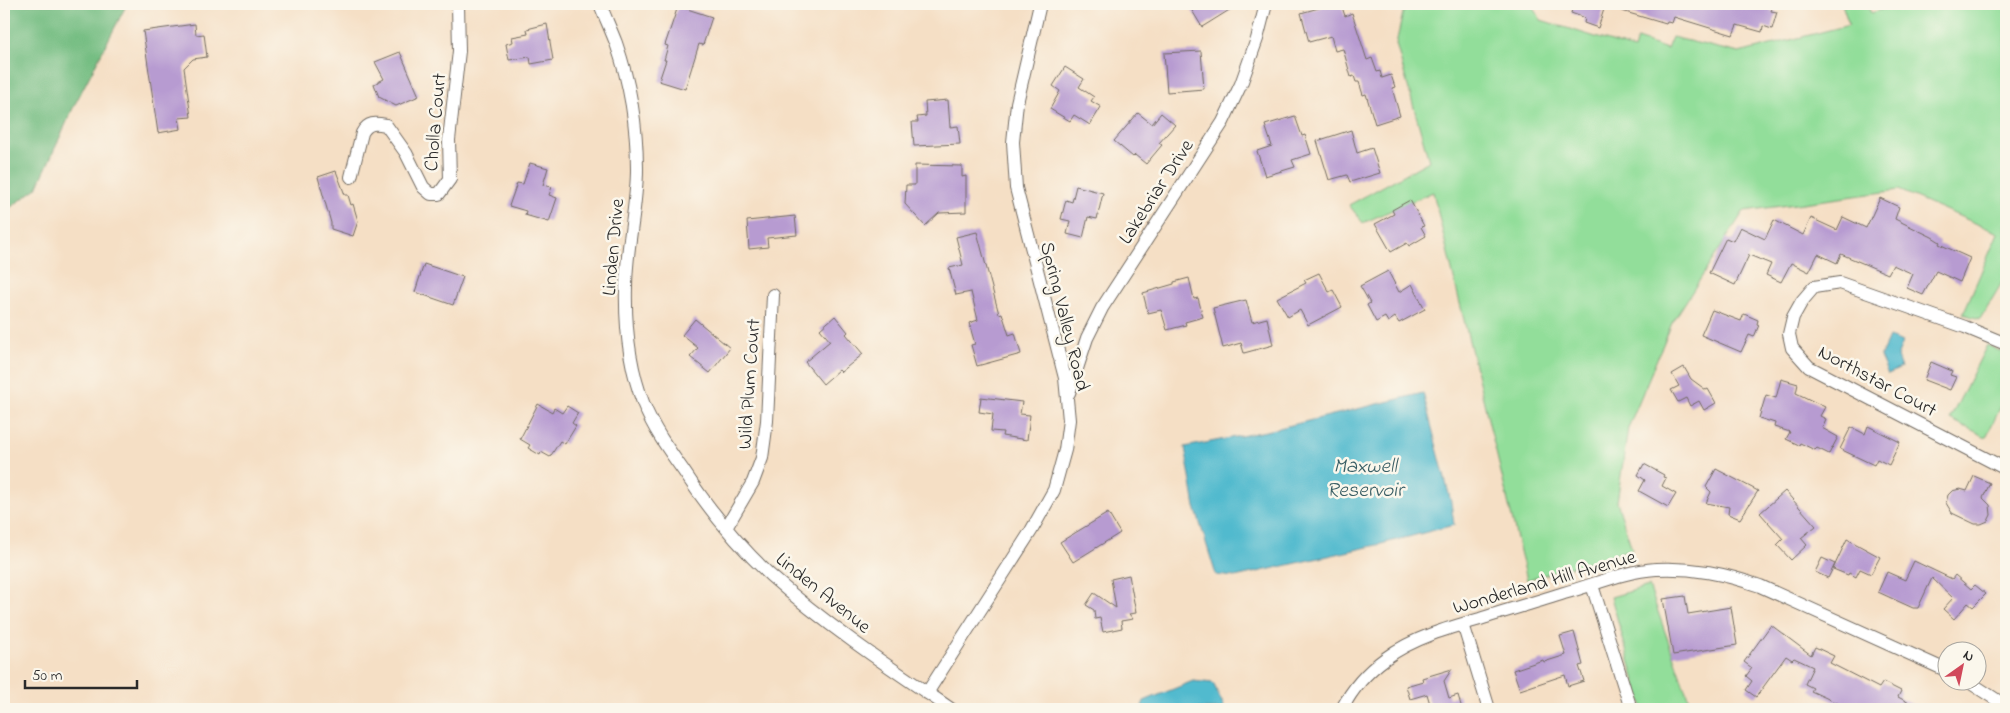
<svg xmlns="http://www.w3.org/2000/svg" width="2010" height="713" font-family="'Indie Flower',sans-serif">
<rect width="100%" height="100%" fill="#fbf7ec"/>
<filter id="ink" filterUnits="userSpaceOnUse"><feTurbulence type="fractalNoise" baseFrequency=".02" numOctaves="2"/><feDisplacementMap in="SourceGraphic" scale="10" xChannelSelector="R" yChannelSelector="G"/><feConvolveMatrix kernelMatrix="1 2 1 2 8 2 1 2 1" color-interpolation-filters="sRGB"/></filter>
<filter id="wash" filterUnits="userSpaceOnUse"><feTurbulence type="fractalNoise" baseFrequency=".0096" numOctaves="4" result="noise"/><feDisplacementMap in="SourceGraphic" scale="20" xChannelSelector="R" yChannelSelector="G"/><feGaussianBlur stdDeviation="1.12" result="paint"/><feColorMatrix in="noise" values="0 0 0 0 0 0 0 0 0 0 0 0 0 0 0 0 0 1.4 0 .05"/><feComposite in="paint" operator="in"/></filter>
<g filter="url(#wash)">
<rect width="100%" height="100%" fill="#f5dfc5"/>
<!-- green -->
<path fill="#92de9a" stroke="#5e8462" d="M1405,4h127l9,16 93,29 3,-10 30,10 5,-12 67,16 110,-28 -7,-21h25l4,9 27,-9h108v272l-26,43 -17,-5 35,-81 -99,-43 -155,21 -72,112 -44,105 -11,74 15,47 -105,31 -94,-388 -70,31 -14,-18 80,-44 -33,-117z
M1987,345l19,9v42l-20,41 -36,-18z
M1649,586l43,123h-49l-32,-112z"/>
<!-- forest -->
<path fill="#75bd82" stroke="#507456" d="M4,4h123l-53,102 -37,82 -33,24z"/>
<!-- water -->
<path fill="#51bace" stroke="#3e727c" d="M1889,337l14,5 -6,15 4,11 -13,6 -8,-17z
M1423,393l28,109 3,23 -73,19 -146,33 -19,-2 -21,-68 -10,-60 86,-17z
M1193,681l20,2 11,23 -2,3h-81l3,-8z"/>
<g id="blocks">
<!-- building -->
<path fill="#b79bd1" d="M1188,4h51l-37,23z
M1321,4h20l4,12 7,-3 15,47 5,-2 5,14 3,-1 2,7 9,-3 4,12 -3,1 8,28 -25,8 -9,-30 -3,1 -4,-13h-3l-2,-6 -3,1 -8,-28 -8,2 -4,-15 -22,6 -8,-29 21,-6z
M1574,4h192l7,2 -2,5 6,1 -5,17 -9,-3 -1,6 -25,-7 -4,10 -59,-18 -2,6 -5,-1 -1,2 -61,-18 -7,22 -14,-5 1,-5 -14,-5z
M678,6l34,11 -9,28 -4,-1 -14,45 -26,-8 7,-21h-2l4,-14 -3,-1z
M195,24l1,11 8,-1 3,23 -14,2 -9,9 7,49 -12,1 2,11 -23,4 -15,-102z
M547,24l6,36 -22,4 -1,-7 -21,3 -3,-16 7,-2 -1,-5 16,-3 -1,-5z
M1201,51l3,38 -37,3 -3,-39z
M400,52l19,44 -23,10 -17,-9 -5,-13 10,-5 -9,-17z
M1065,67l19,12 -5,8 15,10 -3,4 10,6 -11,18 -16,-10 -4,6 -20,-12 10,-18 -7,-5z
M948,100l2,27 8,-1 2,18 -46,2 -2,-24h6l-1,-5 9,-1 -1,-14z
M1138,113l14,11 9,-11 14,12 -16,18 3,2 -16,19 -11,-9 -2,2 -19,-16z
M1295,116l7,20 3,-1 6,19 -19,6 3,7 -30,9 -8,-25 15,-5 -7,-21z
M1351,130l6,23 15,-5 8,25 -30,9 -3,-7 -18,5 -12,-39z
M530,163l18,5 -5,17 9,2 -3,8 8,3 -8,24 -24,-7 1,-4 -17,-5 8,-23 6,1z
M915,165l47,1v11l4,-1v36l-27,1 -14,13 -20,-22 1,-19h9z
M336,171l9,24h3l3,10 2,-1 5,17 -5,15 -22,-7v-6l-13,-46z
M1076,186l27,7 -6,26 -9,-2 -5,21 -16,-4 3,-13 -9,-2 5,-19 6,2z
M1880,198l19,9 -4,12 37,18 8,5 -1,2 31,14 -10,24 -24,-11 -13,24 -16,-7 6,-14 -20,-9 -5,9 -47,-20 -4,9 -19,-9 -9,18 -18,-9 -10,19 -15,-7 5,-11 -22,-9 -14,30 -26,-12 17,-35 7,3 7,-14 25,12 9,-19 29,15 8,-17 26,12 6,-13 23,11z
M1410,200l14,26 -3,1 5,9 -17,10 -2,-3 -16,9 -16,-28 19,-10 -2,-4z
M795,216l2,19 -30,3 1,9 -19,2 -2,-28z
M977,232l22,82 3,-1 7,22 6,-2 6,21 -44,12 -6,-21 4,-1 -6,-21 9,-3 -7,-28 -15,3 -7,-27 14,-3 -7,-28z
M424,264l39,13 -10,28 -38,-13z
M1388,271l11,21 13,-8 13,25 -26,14 -4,-6 -7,5 -3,-5 -9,5 -9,-17 3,-2 -10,-17z
M1319,273l10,19 4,-2 9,17 -34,18 -8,-15 -12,7 -11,-19 29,-15 -2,-3z
M1189,278l5,21 4,-1 5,19 -18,5 1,3 -19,5 -6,-20 -13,3 -5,-20 31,-9v-2z
M1246,300l6,22 15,-4 6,27 -29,8 -3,-10 -18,5 -10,-40z
M1712,310l29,11 3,-7 14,6 -1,4 2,1 -5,12 -5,-2 -8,17 -40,-17z
M835,316l13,16 -2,2 17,20 -22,18 -2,-2 -16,14 -18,-22 25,-21 -10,-12z
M695,319l35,29 -20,25 -20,-16 8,-9 -16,-13z
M1931,362l21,9 -2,4 6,2 -6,13 -26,-10z
M1684,367l7,12 15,11 2,-1 8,14 -12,7 -5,-9 -9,5 -4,-8 -8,4 -7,-12 8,-4 -7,-12z
M1781,379l17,5 -2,9 29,14 -5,9 6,3 -4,9 16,9 -9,17 -12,-6 -2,2 -15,-7 -1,2 -13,-6 4,-7 -16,-5 1,-4 -16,-5 7,-23 10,3z
M981,397l41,5 -2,12 10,1 -3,25 -25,-4 1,-4 -12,-1 2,-17 -14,-2z
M538,404l14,8 2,-4 8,5 5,-7 11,7 -6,10 4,3 -11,18 -5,-3 -10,16 -9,-5 -1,3 -12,-7 2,-3 -10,-6z
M1868,426l32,16 -11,23 -12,-6 -3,6 -34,-16 11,-22 14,7z
M1644,464l20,11 -1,2 3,1 -4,8 14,8 -8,13 -29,-16 6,-11 -7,-5z
M1716,469l42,22 -18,28 -12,-5 1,-7 -23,-4 5,-11 -5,-5z
M1974,476l16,7 -7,15 7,7 1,10 -3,6 -7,3h-6l-23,-11 -6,-10 2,-8 4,-4 8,-2 7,2z
M1785,491l31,35 -15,12 6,7 -16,15 -14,-15 6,-6 -23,-26z
M1108,513l12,20 -47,29 -13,-20z
M1847,539l33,18 -9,17 -11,-5 -4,8 -7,-4 -1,2 -15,-6z
M1822,558l13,6 -7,14 -13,-6z
M1914,561l38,18 3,-4 16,14 4,-4 11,9 -13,13 -5,-4 -14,16 -11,-10 10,-11 -21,-20 -14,30h-5l-35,-16 9,-20 18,8z
M1129,575l7,38 -7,1 4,5 -12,2 1,7 -19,4 -3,-14 -5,1 -1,-9 -8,-5 8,-12 22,15 -5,-29z
M1685,596l3,18 43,-7 6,38 -64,10 -10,-56z
M1771,625l40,30 4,-8 19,9 -4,7 49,25 4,-6 18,9 -3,6 23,12h-64l-8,-3 -1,2 -37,-17 2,-3 -8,-4 8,-17 -19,-9 -2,2 -6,-4 -30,41 -10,-7 6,-9 -6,-5 6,-8 -8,-6z
M1574,632l9,33 -4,1 5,15 -16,5 -3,-11 -45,15 -7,-20 30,-10 1,2 22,-7 -6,-19z
M1452,669l-8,12 5,17 9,-3 4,14h-41v-2l9,-3 -3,-10 -17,5 -4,-13 17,-5 -1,-3z"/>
</g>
</g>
<g filter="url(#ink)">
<use href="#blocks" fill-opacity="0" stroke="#726a61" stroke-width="1"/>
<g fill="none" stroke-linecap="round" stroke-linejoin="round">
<!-- street casing -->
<g stroke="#726a61" stroke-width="14">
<path id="street" d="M600,4c5,13 11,26 16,39 14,40 21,84 21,126 0,39 -11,79 -11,118 -1,40 3,80 18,118 9,23 24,44 39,65 25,38 54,74 87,105 56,50 119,92 181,134
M351,177l11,-44c6,-11 13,-10 24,-8l20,28 17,34 8,7h8l11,-15 -1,-39 10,-89 -1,-47
M2006,344l-41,-17 -125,-44 -26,4 -12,14 -9,16 -4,17 3,14 17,19 197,102
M1069,393l18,-55 15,-30 121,-186 18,-38 16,-45 9,-35
M726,528l27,-46 9,-24 5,-37 6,-126
M1592,585l39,124
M1463,624l26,85
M1966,680l40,26
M927,693l104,-162 23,-41 11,-40 4,-30 -4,-42 -49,-190 -3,-46 4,-39 23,-99
M1342,709c10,-20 26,-38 44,-51 27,-20 62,-30 94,-39 28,-9 56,-17 84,-26 30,-8 60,-22 92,-24 37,-2 69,5 104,17l188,85"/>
</g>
<!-- street -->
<use href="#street" stroke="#fff" stroke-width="12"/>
</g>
</g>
<g text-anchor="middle" stroke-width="5" stroke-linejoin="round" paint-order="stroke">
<!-- street labels -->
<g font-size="20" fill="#2b2b2b" stroke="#fbf7ec">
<text transform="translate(434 122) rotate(-85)" y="7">Cholla Court</text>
<text transform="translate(1155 191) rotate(-57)" y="7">Lakebriar Drive</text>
<text transform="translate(612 247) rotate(-85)" y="7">Linden Drive</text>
<text transform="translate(1066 316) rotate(76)" y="7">Spring Valley Road</text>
<text transform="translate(1878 380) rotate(28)" y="7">Northstar Court</text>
<text transform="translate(748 384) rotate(-86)" y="7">Wild Plum Court</text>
<text transform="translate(1544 581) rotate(-16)" y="7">Wonderland Hill Avenue</text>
<text transform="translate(824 592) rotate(39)" y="7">Linden Avenue</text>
</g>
<!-- water labels -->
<g font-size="21" font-style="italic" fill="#385d64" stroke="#fbf7ec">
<text x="1365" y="472">Maxwell<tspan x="1365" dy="24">Reservoir</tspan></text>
</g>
</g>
<!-- margin -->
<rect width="2010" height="713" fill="none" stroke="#fbf7ec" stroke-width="20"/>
<!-- north arrow -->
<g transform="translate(1962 666) rotate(33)"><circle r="24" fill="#fbf7ec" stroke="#a8a59f"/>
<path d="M0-4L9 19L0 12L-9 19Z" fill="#d1495b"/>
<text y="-8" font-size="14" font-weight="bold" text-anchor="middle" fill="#2b2b2b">N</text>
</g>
<!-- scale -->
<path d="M25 680v8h112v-8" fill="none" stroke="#2b2b2b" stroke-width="2.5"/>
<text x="32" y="680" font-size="15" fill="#2b2b2b" stroke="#fbf7ec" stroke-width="4" paint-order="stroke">50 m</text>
</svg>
